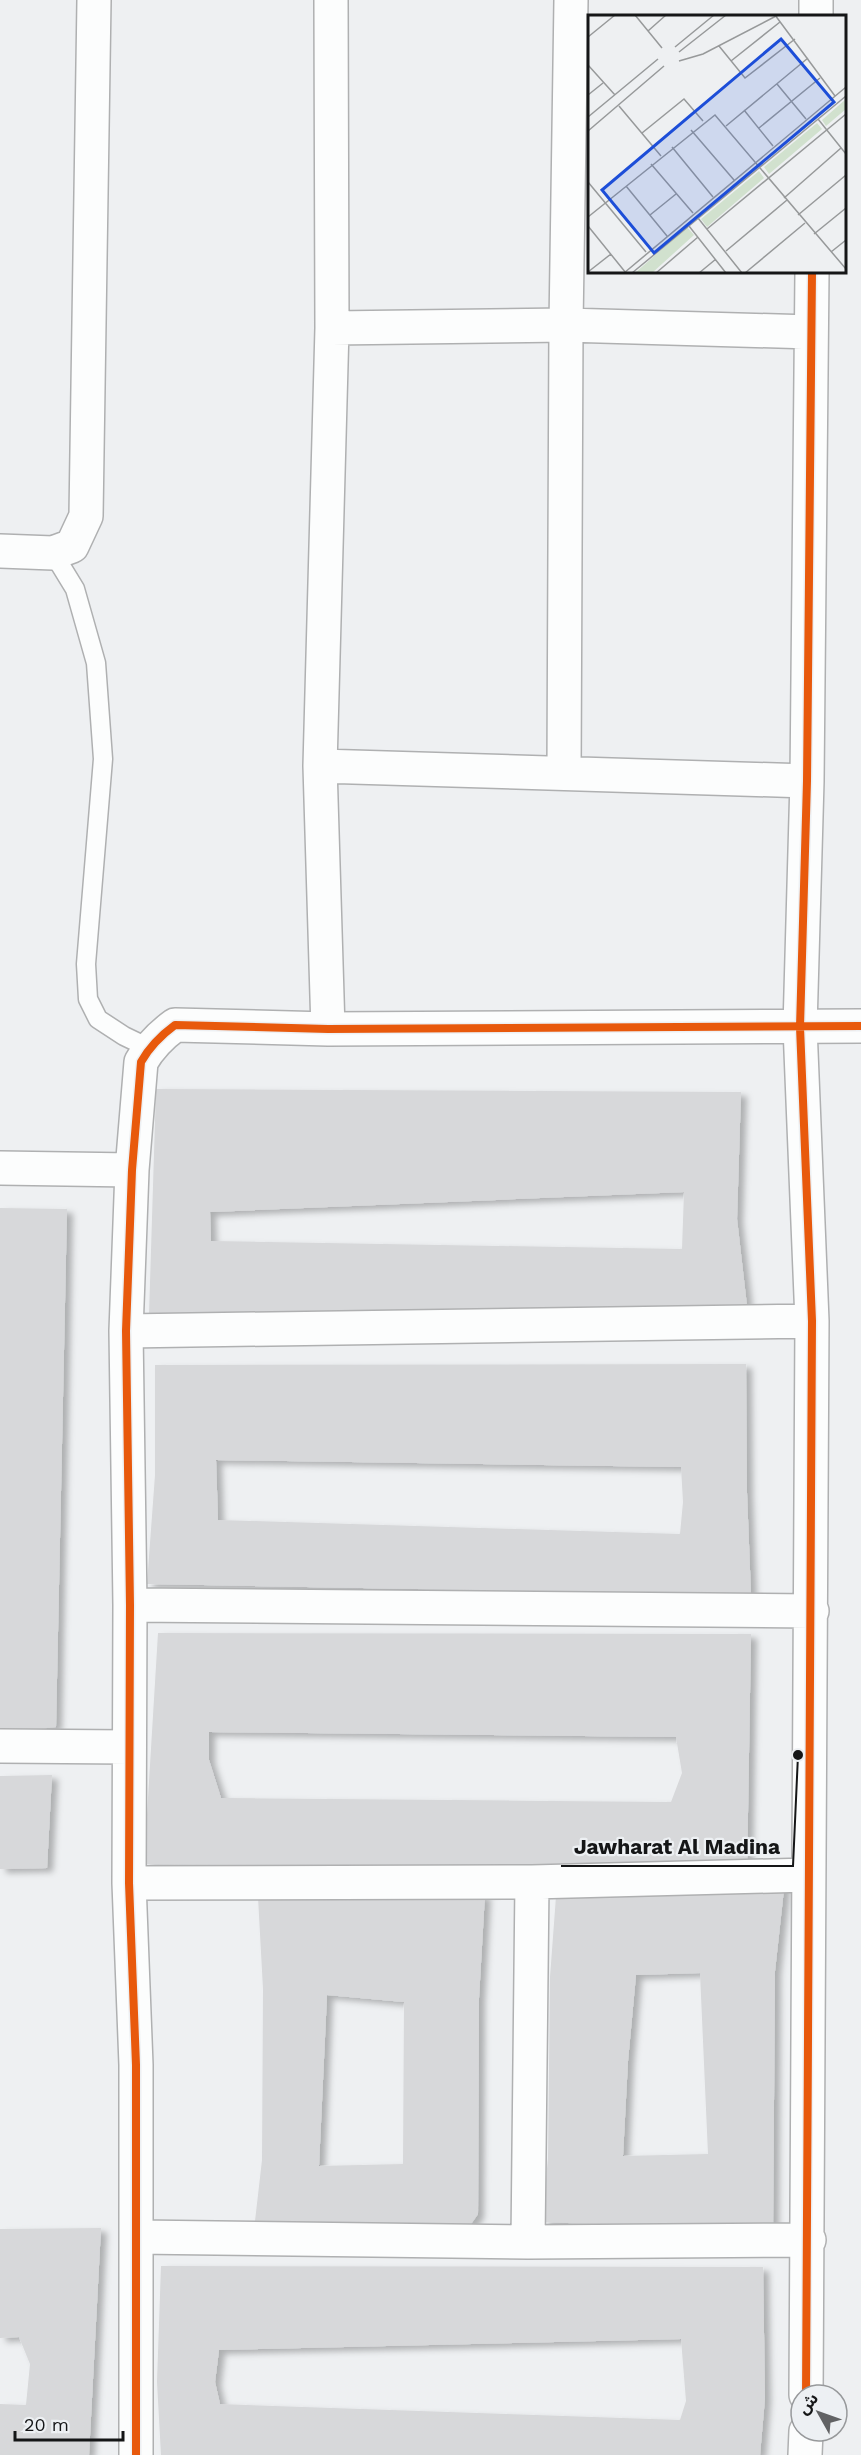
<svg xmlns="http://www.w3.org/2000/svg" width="861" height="2455" font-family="'Work Sans','Noto Sans Arabic',sans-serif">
<defs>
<filter id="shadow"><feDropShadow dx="6" dy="4" stdDeviation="3" flood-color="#0004"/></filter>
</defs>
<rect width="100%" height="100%" fill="#eef0f2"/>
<!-- building -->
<path fill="#d7d8da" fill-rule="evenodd" filter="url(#shadow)" d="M156,1089l585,3 -4,127 10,87 -598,9zM684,1192l-2,57 -471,-8 -1,-29z
M0,1208l67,1 -11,518 -56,6z
M746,1364l1,129 4,102 -604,-11 8,-109v-110zM216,1460l465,7 2,35 -3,32 -462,-14z
M158,1633l593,1 -4,239 -603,-9zM209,1732l467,5 6,36 -11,29 -450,-4 -12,-38z
M52,1775l-5,93 -47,1v-93z
M785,1880l-10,91 -2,260 -231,-9 6,-64 2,-181 7,-94zM700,1973l8,181 -85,2 5,-95 8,-86z
M485,1894l-6,104 -1,216 -7,10 -216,-3 7,-61 1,-171 -5,-92zM327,1995l77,7 -1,162 -84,2z
M101,2228l-12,227h-89v-51l26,1 4,-41 -11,-27 -19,1v-109z
M161,2266l602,1 2,131 -5,57h-599l-4,-73zM681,2339l5,62 -6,19 -460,-16 -5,-22 4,-32z"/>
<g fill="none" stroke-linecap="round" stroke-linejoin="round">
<!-- lane casing -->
<g stroke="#afb0b1" stroke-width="21">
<path id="lane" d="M53,553l22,36 21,74 7,96 -17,205 2,35 10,20 26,17 25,12"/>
</g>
<!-- street casing -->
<g stroke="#afb0b1" stroke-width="36">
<path id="street" d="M816,16v-16
M332,328l234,-3 245,7
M0,551l53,2 19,-7 14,-30 8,-516
M320,766l487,15
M564,773l2,-448 5,-325
M328,1029l-8,-263 12,-438 -1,-328
M0,1168l132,2
M126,1331l686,-10
M130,1605l682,6
M0,1746l129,1
M129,1883l403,-1 276,-7
M137,2237l391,5 281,-2
M528,2242l4,-360
M806,2395l6,-1074 -12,-294 7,-246 5,-509
M136,2455v-390l-7,-182 1,-278 -4,-274 6,-161 9,-108c9,-16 19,-26 34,-37l153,4 533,-3
M805,2455l1,-24"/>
</g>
<!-- lane -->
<use href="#lane" stroke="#fcfdfd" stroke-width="18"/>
<!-- street -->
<use href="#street" stroke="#fcfdfd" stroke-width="33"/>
<!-- cycleway casing -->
<g stroke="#edf0f3" stroke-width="11">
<path id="cycleway" d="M806,2395l6,-1074 -12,-294 7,-246 5,-509
M136,2455v-390l-7,-182 1,-278 -4,-274 6,-161 9,-108c9,-16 19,-26 34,-37l153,4 533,-3"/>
</g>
<!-- cycleway -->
<use href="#cycleway" stroke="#e8590c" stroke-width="8"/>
</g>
<!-- overview -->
<g transform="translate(588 15)">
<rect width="258" height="258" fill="#eef0f2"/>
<path d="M258,84v10l-20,17 -4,-6zM229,108l5,6 -53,45 -5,-7zM171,156l5,7 -57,49 -6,-8zM99,212l7,8 -42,38h-17z" fill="#d1e1ce"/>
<path fill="none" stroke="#97999a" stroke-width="1.5" d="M47,0l27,33M187,0l60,81M60,16l18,-16M0,22l27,-22M131,31l26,32 50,-39M87,32l39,-32M91,37l47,-37M91,46l24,-7 75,-39M143,46l49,-39M0,50l27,30M189,69l29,35M0,80l15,-12M31,91l42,50M156,95l29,36M0,102l70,-58M230,104l28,35M138,111l82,-68M171,113l61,-50M103,115l43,50M0,116l76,-65M54,118l42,-34 19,22M84,132l41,50M63,149l42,49M0,167l58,70M38,171l41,50M196,183l57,-50M62,200l26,-21M210,200l48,-40M0,202l127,-102 131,154M110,203l44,55M0,211l38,47M101,211l37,47M119,214l139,-115M226,219l32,-26M138,236l61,-51M243,237l15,-12M0,257l23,-18M36,258l222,-186M44,258l214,-177M68,258l42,-36M111,258l17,-14M157,258l60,-50"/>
<path fill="#1d4ed8" fill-opacity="0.15" stroke="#1d4ed8" stroke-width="3" d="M193,24l53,63 -180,151 -52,-63z"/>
<rect width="258" height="258" fill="none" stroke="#151617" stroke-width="3"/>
</g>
<!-- callouts -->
<path fill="none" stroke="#151617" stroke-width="2" d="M798 1755L793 1866H561"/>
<circle fill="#151617" stroke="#edf0f3" stroke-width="2" cx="798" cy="1755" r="6"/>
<g font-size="21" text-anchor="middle" font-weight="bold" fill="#151617" stroke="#edf0f3" stroke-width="4.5" stroke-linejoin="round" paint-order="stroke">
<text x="677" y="1854">Jawharat Al Madina</text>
</g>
<!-- north arrow -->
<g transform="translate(819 2413) rotate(310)"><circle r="28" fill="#edf0f3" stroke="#97999b" stroke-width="1.5"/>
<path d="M0-4.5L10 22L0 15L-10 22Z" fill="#616264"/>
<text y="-9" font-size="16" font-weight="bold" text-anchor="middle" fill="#151617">ش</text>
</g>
<!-- scale -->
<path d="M15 2431v9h108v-9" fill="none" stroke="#151617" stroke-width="3"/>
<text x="24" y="2431" font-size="18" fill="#151617" stroke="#edf0f3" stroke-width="4.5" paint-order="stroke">20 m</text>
</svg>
